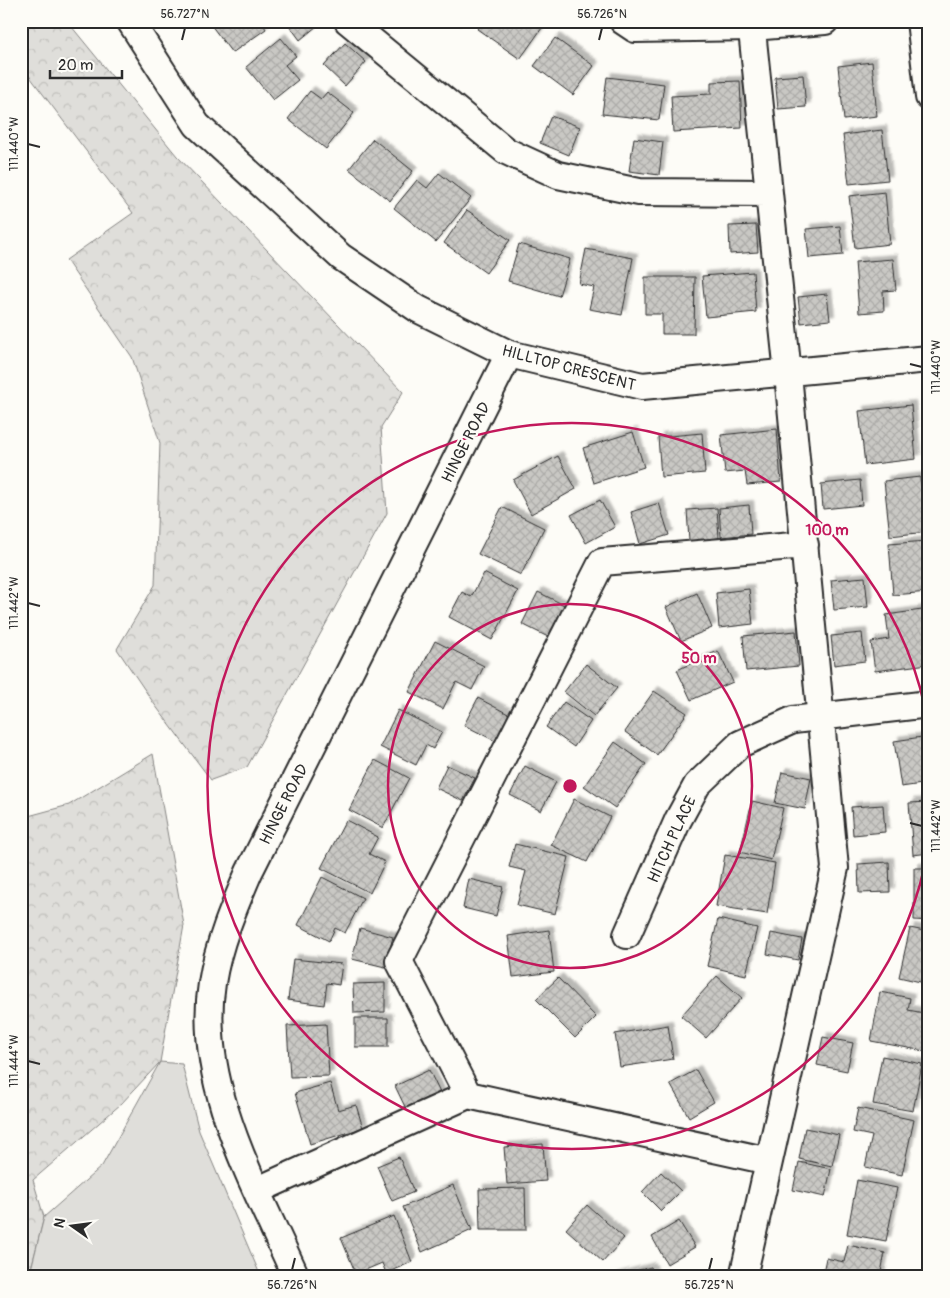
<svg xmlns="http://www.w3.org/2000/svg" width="950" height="1298" font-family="Pangolin,sans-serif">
<defs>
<pattern id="forest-crowns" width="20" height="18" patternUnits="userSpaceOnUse" patternTransform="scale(1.25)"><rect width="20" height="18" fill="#dfdeda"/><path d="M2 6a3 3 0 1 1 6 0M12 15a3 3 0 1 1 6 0" fill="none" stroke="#c0bfbb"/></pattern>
<pattern id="building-cross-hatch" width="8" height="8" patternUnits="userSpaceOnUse" patternTransform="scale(1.25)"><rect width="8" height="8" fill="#c9c8c4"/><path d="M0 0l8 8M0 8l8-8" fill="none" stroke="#adaca9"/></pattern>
<filter id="shadow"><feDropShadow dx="4.5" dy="-4.5" stdDeviation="1" flood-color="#0004"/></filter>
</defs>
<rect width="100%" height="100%" fill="#fdfcf7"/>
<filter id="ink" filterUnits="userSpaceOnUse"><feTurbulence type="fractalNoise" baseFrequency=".02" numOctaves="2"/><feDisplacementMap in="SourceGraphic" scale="10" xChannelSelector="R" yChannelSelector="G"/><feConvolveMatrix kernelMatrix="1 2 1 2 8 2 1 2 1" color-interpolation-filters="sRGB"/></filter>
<g filter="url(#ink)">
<!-- forest -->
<path fill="url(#forest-crowns)" stroke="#858482" d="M21,21h46l110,135 226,236 -22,35 6,86 -140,254 -36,13 -56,-75 -38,-56 38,-64 5,-142 -28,-86 -66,-97 67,-47 -112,-148z
M153,754l31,171 -24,137 -39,42 -88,76 11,37 -15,60h-8v-459l48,-13z"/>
<!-- park -->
<path fill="#dfdeda" stroke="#858482" d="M160,1062l22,2 17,67 62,146h-232l15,-60 58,-51z"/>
<!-- building -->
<path fill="url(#building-cross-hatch)" stroke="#2b2b2b" filter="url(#shadow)" d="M208,21h53l5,8 -34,24z
M286,21h37l-23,19z
M454,21h10l-3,5z
M483,21h49l10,7 -22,31 -43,-30z
M281,38l15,18 -11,9 13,15 -25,20 -27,-33z
M555,38l39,28 -21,29 -39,-29z
M345,43l21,19 -21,24 -21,-20z
M872,62l5,54 -33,4 -6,-54z
M803,75l3,32 -28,2 -3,-32z
M607,77l57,7 -5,36 -57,-6z
M740,81l2,47 -69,4 -2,-36 40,-2v-12z
M310,91l11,8 6,-7 27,21 -28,36 -38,-30z
M551,116l29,11 -11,28 -29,-12z
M882,130l6,50 -39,4 -6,-49z
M634,138l29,4 -4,33 -30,-4z
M373,139l40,32 -23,30 -41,-32z
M439,173l32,25 -35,44 -42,-34 23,-28 10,8z
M885,192l5,52 -35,4 -6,-52z
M467,210l43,30 -24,33 -42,-30z
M756,225l2,27 -28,2 -1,-28z
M840,226l3,29 -34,3 -3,-29z
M519,244l51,15 -11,37 -51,-15z
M586,249l47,9 -11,57 -33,-6 5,-22 -15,-3z
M893,259l3,31 -13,1 1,20 -25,2 -4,-51z
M753,272l3,40 -50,5 -4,-41z
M645,277h50l-1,57h-32v-20h-17z
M827,294l3,26 -29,3 -3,-26z
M911,405l5,54 -51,6 -6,-54z
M777,429l4,53 -34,3 -2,-14 -20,2 -4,-38z
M633,432l11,35 -50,16 -11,-35z
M702,433l3,40 -44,4 -3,-40z
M558,456l18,33 -45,25 -18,-34z
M920,477l7,55 -37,4 -6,-55z
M860,480l2,25 -39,4 -2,-25z
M600,500l15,27 -29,16 -15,-28z
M659,503l10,32 -29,9 -9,-32z
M749,505l2,29 -30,3 -2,-29z
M502,507l42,21 -23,47 -43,-21z
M717,508l2,30 -30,3 -2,-31z
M926,541l3,51 -36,3 -4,-51z
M484,573l34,18 -26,49 -43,-23 13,-25 9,5z
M865,577l3,30 -34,3 -3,-30z
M749,589l4,35 -34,4 -3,-35z
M538,592l30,15 -16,32 -30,-15z
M697,593l15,35 -31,13 -15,-34z
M929,609v29l-5,1 4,25 -53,7 -4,-29 18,-3 -3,-24z
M796,631l3,35 -53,5 -3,-35z
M862,633l3,28 -31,4 -3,-29z
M435,641l49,25 -12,24 -16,-8 -13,27 -34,-17z
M718,651l15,31 -42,18 -14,-30z
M586,664l31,24 -23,28 -30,-24z
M654,691l33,22 -30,42 -32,-23z
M478,698l32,17 -15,26 -31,-16z
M564,702l27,19 -17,26 -28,-20z
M398,710l44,22 -9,17 -7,-4 -10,20 -36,-18z
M929,736v34l-9,1 2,13 -21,3 -7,-46z
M615,742l31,22 -31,44 -31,-22z
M375,760l34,18 -26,50 -34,-18z
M447,765l28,13 -12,23 -27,-13z
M525,766l31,16 -15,29 -31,-16z
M782,772l29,6 -6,31 -30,-6z
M574,799l36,18 -23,45 -36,-17z
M752,801l31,7 -12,52 -31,-8z
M929,802v51l-16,2 -4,-52z
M883,805l2,27 -32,3 -2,-28z
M346,820l32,17 -9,17 16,8 -15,31 -49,-25z
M515,844l54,13 -14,57 -38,-9 9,-34 -17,-4z
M725,855l50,8 -8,51 -51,-8z
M889,862l1,30 -31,1 -1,-29z
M914,868h15v53l-15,-1z
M322,877l41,21 -18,35 -10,-5 -6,13 -31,-16z
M469,879l34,8 -7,29 -33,-8z
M718,919l39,9 -11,47 -39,-9z
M360,928l33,9 -8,30 -33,-8z
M910,928l19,4v52l-30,-7z
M549,930l5,42 -41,5 -5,-41z
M771,933l31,6 -4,21 -31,-6z
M293,959l49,5 -3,21 -12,-2 -3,22 -36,-5z
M717,976l25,22 -36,40 -25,-22z
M558,978l38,39 -21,21 -39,-39z
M385,983v29l-31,1 -1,-29z
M880,992l30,6 -2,12 21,4 -5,37 -53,-10z
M355,1018h33v29h-33z
M326,1024l3,52 -39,1 -3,-51z
M668,1025l5,34 -53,8 -5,-33z
M823,1037l30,6 -6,28 -30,-6z
M882,1056l40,8 -9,47 -40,-7z
M429,1070l12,25 -34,16 -12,-25z
M696,1070l18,32 -25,15 -19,-33z
M330,1083l8,27 18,-5 7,23 -53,16 -15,-51z
M858,1108l56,12 -12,55 -37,-8 7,-31 -19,-4z
M805,1128l34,7 -7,31 -33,-7z
M543,1144l3,37 -39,3 -3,-37z
M399,1157l15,35 -22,9 -15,-35z
M799,1162l32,7 -6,28 -32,-7z
M661,1172l20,19 -20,20 -19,-19z
M857,1180l40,8 -11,53 -39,-7z
M453,1185l19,45 -50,22 -19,-45z
M525,1188l1,42h-46l-1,-41z
M587,1205l37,33 -21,24 -37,-33z
M394,1216l18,46 -26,11 -4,-10 -26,11 -15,-36z
M679,1221l16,26 -28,17 -15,-27z
M848,1245l37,8 -5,24h-58l4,-19 18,4z
M651,1267l3,10h-42z"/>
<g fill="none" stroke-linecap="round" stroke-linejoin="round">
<!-- minor casing -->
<g stroke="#2b2b2b" stroke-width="30">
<path id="minor" d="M130,21l67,104 144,132 77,52 91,45 133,32 287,-27
M348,21l158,130 52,24 81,17 130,1
M623,21l12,8 117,-2 73,-6
M920,21l9,76
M627,935l51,-115 19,-35 43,-41 53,-24 136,-16
M468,1095l-69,-134 203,-399 203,-17
M258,1190l210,-95 301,66
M296,1277c-40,-91 -100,-192 -84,-294 6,-39 22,-76 37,-111l260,-518
M743,1277l92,-409 -47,-494 -37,-353"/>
</g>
<!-- minor -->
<use href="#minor" stroke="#fdfcf7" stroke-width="26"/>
</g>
</g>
<!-- ticks -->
<path fill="none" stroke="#2b2b2b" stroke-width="2" d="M182,40l3,-12M599,40l3,-12M28,144l12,3M910,364l12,3M28,603l12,3M910,823l12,3M28,1061l12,3M292,1270l3,-12M709,1270l3,-12"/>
<!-- distance rings -->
<g fill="none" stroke="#c2185b" stroke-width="2.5">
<circle cx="570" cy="786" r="182"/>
<path d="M929 843A363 363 0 1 1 929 729"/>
</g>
<g text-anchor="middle" stroke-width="4.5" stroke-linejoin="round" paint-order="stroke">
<!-- street labels -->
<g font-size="16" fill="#2b2b2b" stroke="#fdfcf7">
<text transform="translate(569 367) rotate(15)" y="6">HILLTOP CRESCENT</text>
<text transform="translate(465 442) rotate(-63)" y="6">HINGE ROAD</text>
<text transform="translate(283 804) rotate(-63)" y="6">HINGE ROAD</text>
<text transform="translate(671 839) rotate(-65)" y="6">HITCH PLACE</text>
</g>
</g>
<circle cx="570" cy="786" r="8" fill="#c2185b" stroke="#fdfcf7" stroke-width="2.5"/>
<g font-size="15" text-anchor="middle" font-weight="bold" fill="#c2185b" stroke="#fdfcf7" stroke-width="4.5" stroke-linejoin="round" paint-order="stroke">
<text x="827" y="535">100 m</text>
<text x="699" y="663">50 m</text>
</g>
<!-- margin -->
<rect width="950" height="1298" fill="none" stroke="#fdfcf7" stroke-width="55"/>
<!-- north arrow -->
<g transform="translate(72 1226) rotate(284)" stroke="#fdfcf7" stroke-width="4" paint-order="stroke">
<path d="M0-4L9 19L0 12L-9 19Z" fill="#2b2b2b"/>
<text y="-8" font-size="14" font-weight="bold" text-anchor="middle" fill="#2b2b2b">N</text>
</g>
<!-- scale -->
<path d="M50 70v8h72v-8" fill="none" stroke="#2b2b2b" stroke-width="2.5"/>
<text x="58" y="70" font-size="15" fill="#2b2b2b" stroke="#fdfcf7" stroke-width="4" paint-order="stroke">20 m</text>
<rect x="28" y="28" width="894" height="1242" fill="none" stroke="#2b2b2b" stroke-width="2"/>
<g font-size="12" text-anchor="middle" fill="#2b2b2b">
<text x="185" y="18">56.727°N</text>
<text x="602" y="18">56.726°N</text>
<text transform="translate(14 144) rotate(-90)" y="4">111.440°W</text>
<text transform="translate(936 367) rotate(-90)" y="4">111.440°W</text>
<text transform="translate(14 603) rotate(-90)" y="4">111.442°W</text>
<text transform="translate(936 826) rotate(-90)" y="4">111.442°W</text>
<text transform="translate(14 1061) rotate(-90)" y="4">111.444°W</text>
<text x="292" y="1289">56.726°N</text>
<text x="709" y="1289">56.725°N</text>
</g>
</svg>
